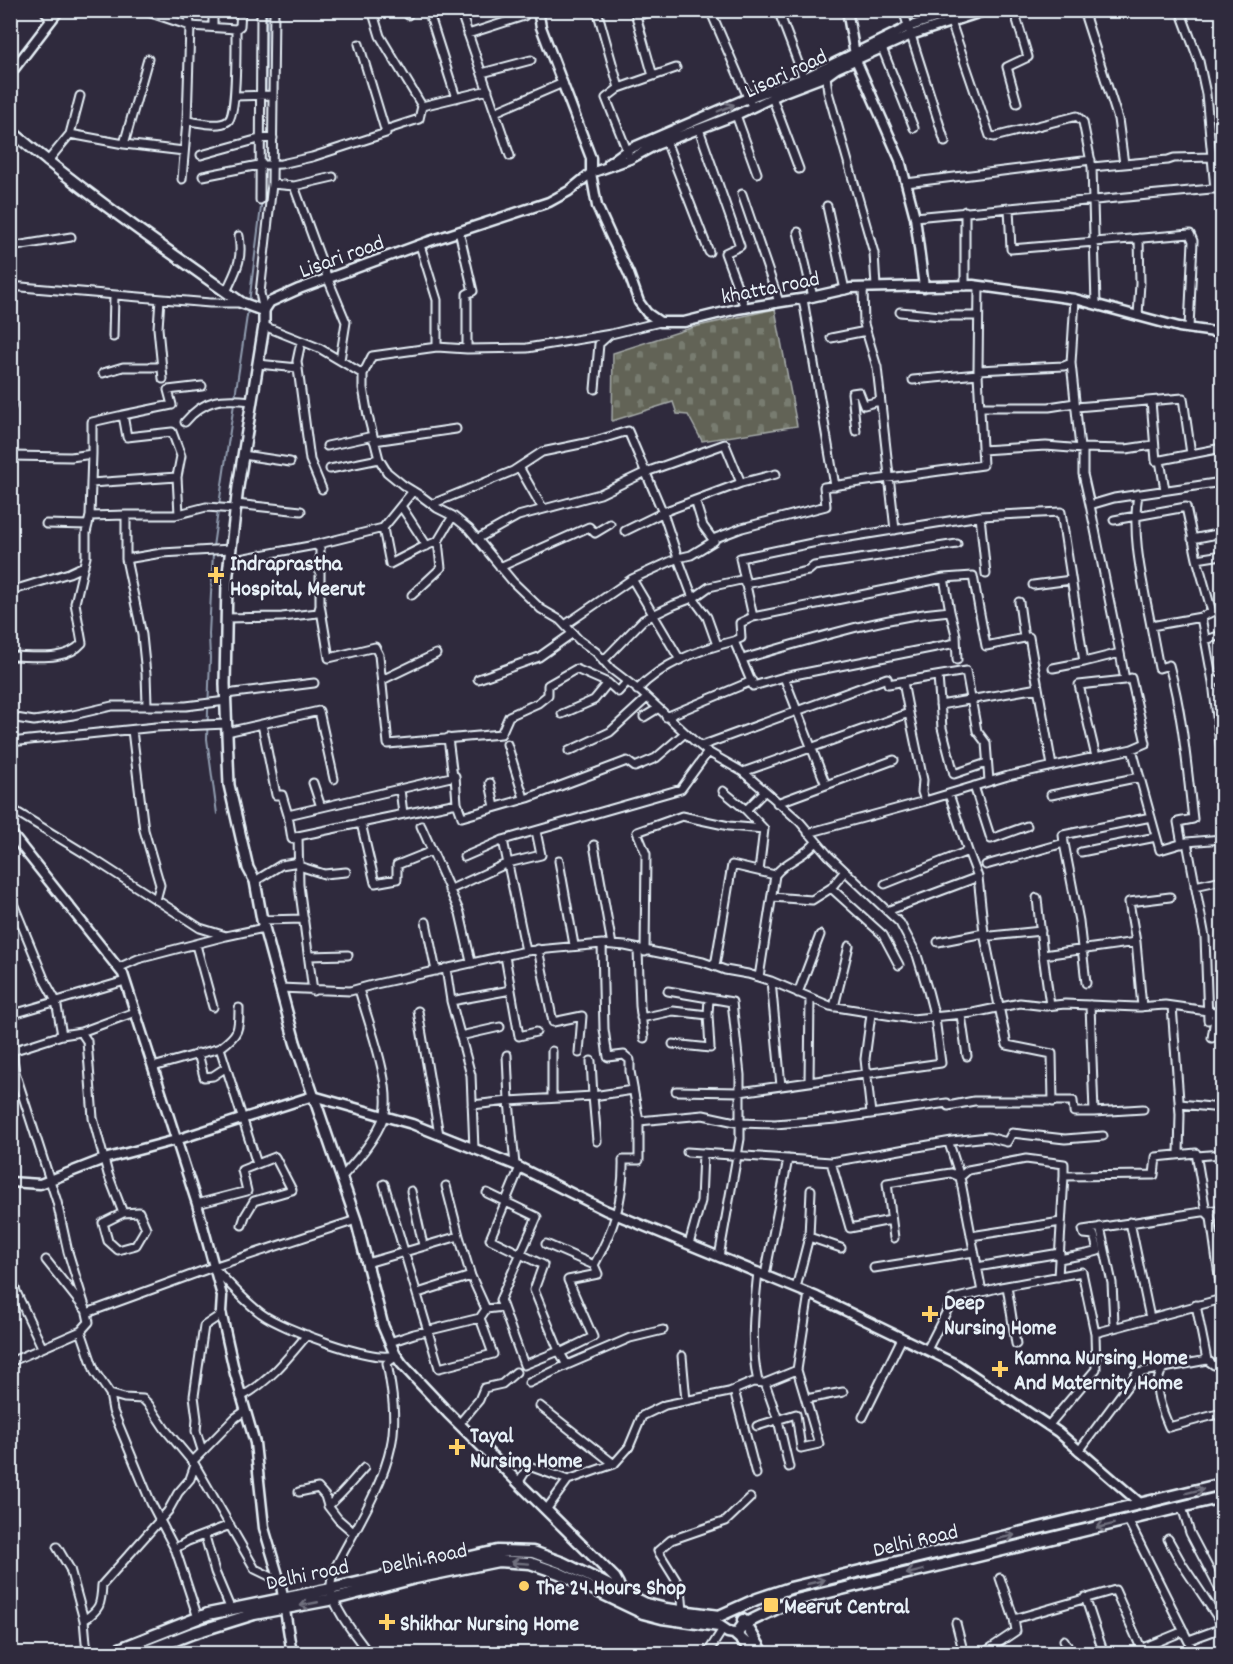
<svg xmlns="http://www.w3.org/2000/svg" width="1233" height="1664" font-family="Dekko,sans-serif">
<defs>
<pattern id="cemetery-stones" width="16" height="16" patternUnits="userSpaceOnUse" patternTransform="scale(1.5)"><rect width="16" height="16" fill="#626457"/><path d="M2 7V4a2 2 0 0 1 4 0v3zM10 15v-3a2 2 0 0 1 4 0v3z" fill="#787b70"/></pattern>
</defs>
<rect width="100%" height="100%" fill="#2f2a3d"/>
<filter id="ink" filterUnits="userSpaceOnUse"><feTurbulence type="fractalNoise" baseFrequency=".0167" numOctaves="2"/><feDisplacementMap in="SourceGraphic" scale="12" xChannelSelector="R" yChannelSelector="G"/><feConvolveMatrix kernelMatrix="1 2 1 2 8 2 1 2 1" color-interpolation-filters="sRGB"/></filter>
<g filter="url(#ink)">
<!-- cemetery -->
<path fill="url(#cemetery-stones)" stroke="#a5aaa8" stroke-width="1.5" d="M775,309l22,117 -95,15 -14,-26 -11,-1 -4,-12 -61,19 1,-68 81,-26z"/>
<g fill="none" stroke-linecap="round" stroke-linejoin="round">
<!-- stream -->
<path stroke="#909caf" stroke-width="2" d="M249,303l15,-120 3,-173
M219,505l29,-196
M213,547l5,-36
M213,553l-4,81 1,24 -3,81 10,75
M219,1269l23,-8
M101,1312l112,-41"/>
<!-- minor casing -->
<g stroke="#e8f1f8" stroke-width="11">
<path id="minor" d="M44,10l7,11
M142,10l48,16 46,3 4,-3 1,-16
M213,10v16
M372,10l8,26 42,70
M407,10l1,5
M428,10l28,88
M460,10l50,146
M597,10l22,78 57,-20
M635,10l1,6 23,-6
M710,10l40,92
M778,10l27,71
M903,10l42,132
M1014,10l14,47 -21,10 10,36
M1083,10l35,109 6,45 -32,3 4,137
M1180,10l19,51 7,33 9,95
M636,16l17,60
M951,22l39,114 4,1 83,-21 6,6 9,45
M468,34l56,-18
M882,48l32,80
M482,73l49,-13
M826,76l2,16 46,161 2,34
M619,88l-13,10 22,55
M235,96l38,-1
M772,97l27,72
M495,112l68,-29
M736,115l21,58
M187,121c12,1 31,7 41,0 9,-6 8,-78 8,-92
M699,129l41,117 -15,7 20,55
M385,130l34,-11 3,-13 66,-16
M70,134l54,10 60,7
M666,141l43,111
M124,144l24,-85
M201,155l58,-16 14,-1
M47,162l23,-28 10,-38
M1124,164l44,-4 6,-2 37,-1
M203,176l56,-11 22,-1 31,-7 74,-24 -27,-89
M182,179l5,-58 3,-95 -1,-16
M906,183l185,-23
M272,184l22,2 39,-9
M294,186l34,93 18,43 -6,38
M742,194l37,108
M260,200l1,-190
M827,206l18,84
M1009,208l2,41 179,-15 3,7 -4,87
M915,217l307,-29
M798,232l15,65
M420,245l17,55v47l30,2v-55l6,-3 -14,-60
M10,247l61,-10
M10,286l200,17h32
M965,286v-75
M863,288l1,36 13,43 18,163
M226,292c10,-22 17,-31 13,-56
M160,299l-2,29 5,51
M803,299l32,187
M1075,299l-4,64 9,85 46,1 27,-4
M264,311l-4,-18 12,-109 2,-174
M900,312l41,4h37
M1138,316l2,-33 -1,-45
M264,326l55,22 44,26v14l5,28 11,43 8,13 16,13 18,11 16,12 16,8 16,13 44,53 28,27 19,11 19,20 17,12 15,17 30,23 52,48 15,12 35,20 28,24 29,26 29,34 71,67 17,32 11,36 7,27 6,45 -201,29 -64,-1
M113,337l1,-42
M831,338l35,-7
M301,342l-4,19 13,99 12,29
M467,349l60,-1 84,-14 49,-12
M258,364l40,4
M978,370l1,-84
M103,373l20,-6h39
M363,374l9,-18 65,-9
M978,374v-4l86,-4 7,-3
M595,389l4,-45 10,-9
M1151,401l5,60 66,-13
M980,407h69l26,-4
M1076,407l107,-9 8,56
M123,415l49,-10 -4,-15 34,-4
M185,422c20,-24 37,-24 67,-21
M856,431l-4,-38 7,-1 5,13 15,-4
M374,441l82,-12
M327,446l46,-10
M982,450l64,-4 37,3v25l7,31
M92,454v-32l31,-7 4,22 45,-5 9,24 -4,21
M243,455l47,7
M10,456l61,1 21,-3 -1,29
M1160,460l5,30
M519,467l24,42
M330,469l49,-10
M741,483l35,-9
M1138,494c-7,44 5,89 13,132
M695,500l8,26 11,15 -23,14 -13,3 15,40 14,19 10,28
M236,504l65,7
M432,504l81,-33 29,-19 53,-11 33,-10 35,82 15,45 -46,21 -67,46
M401,506l26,40
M126,515h49l31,-8 29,2
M90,516l1,-33 86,-6 2,37
M980,516l6,58
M1114,520l72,-13 11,52
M46,524l42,1
M383,528l7,36 31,-16 17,-7 15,-25
M477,539l41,-23 82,-22 46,-22 79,-28 16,39 -75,28 -41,20
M713,539l29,-11 84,-22 -2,-19 159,-22 -5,-91 -65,6
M1192,539l30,-6
M315,545l68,-17 30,-37
M1222,555l-25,4 15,53 -11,5 12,65 9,-3
M229,561l86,-16 5,3v56l9,54 46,-11 4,8 9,89 113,-10 8,-18 29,-13 10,-8v-10l28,-16 32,14 -14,17 -32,14
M500,567l89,-40 6,6 15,-9
M944,578l29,-2 13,70 43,-9 23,129
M632,579l48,81
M745,584l63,-13 6,-5 143,-22
M1033,585l38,-5
M10,591l59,-18 15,-7
M412,595l29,-27 -3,-27
M1019,602l5,36
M753,617l-13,-59 72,-15 168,-27 81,-4 23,150 -31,6
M226,618l56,-1 36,-4 2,-7
M1205,640l17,-5
M734,641l7,-3 -1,-15 13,-6 191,-39 6,33
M1120,653l-30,-148 24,-7 108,-16
M10,656c23,0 56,6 72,-13l-7,-40 11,-46v-24l4,-17 36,-1v44
M746,658c67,-19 134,-41 204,-47l6,24 1,25
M603,661l40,-41 31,-15 21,-8 14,-10 36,-8
M1084,662l36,-9 5,27 -46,5 17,72
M938,676l4,52 12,46 33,-11
M784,677l42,108
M478,679l61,-22 34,-24
M382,680l54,-26
M1125,680l6,-2 15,65 -14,6
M903,682l6,31
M1213,682l9,79
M608,683l10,9 9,-10
M637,690c26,-27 61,-40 97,-49l19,45 31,-9 172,-34
M226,694l88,-11
M147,705l-1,-31 -4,-39 -16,-76 36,-6 69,-4
M940,705l98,-17
M10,717l24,4 39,-6 39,-9h74l40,-5
M644,717l13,-8
M666,717l86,-36
M262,724l14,71h6l6,20
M132,730l12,100 16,55 -4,15
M227,732l92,-21 15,68
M448,738l5,39
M10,742l146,-15 71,-3
M507,744l17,54
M701,746l186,-68 1,6 78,-13 11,60 9,12 3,38
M569,751l41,-19 37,-34
M743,772l166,-59 14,67 -1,12 3,9
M313,783l8,24
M490,783l5,24
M974,786l17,53 36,-13
M400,789l3,25
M723,791l23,19
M949,794l19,57
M1051,795l89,-18
M777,803l117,-43
M10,808l74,45 116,75 26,8 38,-8
M361,823l14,60 22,-4v-14l35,-14
M421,826l39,87 11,49
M808,833l117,-32 83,-25 124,-27 28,101 27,-8 18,95 3,83
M298,836l-6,3 -4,-24 167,-39 2,27
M503,840l23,111
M1187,842l35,-3
M1064,843l15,78 7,62
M1182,844l-4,-22 15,-3c-6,-51 -10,-103 -24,-154l-10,3 -8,-42 50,-9
M594,845l18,100
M1081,852l75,-15
M464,857l39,-17 178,-51 27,-37
M559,861l15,84
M986,865l78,-22 -1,-8 88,-18
M299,866l25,8 22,-2
M759,871l5,-42 -18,-19 19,-19
M775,875c11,-15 30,-18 41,-33
M255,881l26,-16 18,-3
M885,884l83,-33 10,26
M1195,886l27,-6
M831,888l52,47 16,30
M449,890l59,-27 33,-8 -5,-24
M10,896l35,85 11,20 6,34
M772,897l40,3 19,-12 14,-17
M1037,898l6,57
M887,911l91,-34 6,56 7,3 50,-5
M262,920l42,-1
M426,922l10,49
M938,942l46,-9 23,112 45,9 1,48
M1136,942l-7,-40 41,-5
M602,944l2,85 4,28 16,-2 6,5v11l9,50 64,-6 37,8 35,1 61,-5 111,-16 1,3 26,-5h99l1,11h20
M196,945l17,62
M538,949l15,73 29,-6 -3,37
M638,950l2,56 4,32
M645,952l1,-98 -9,-22 45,-16 47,10 35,3
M309,956l39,-1
M505,956l14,80 17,-4
M715,966l17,-101 43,10 -16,102
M118,968l20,-9 88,-23
M446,968l5,33 20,74 3,74
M771,981l10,105
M280,988l70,3 26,-7 150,-33 76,-7 23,2 78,16 22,8 23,4 23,7 59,25 82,13 61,-6 47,-10 26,3 19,-2 72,3 28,-2 57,8
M313,991l-14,-106 -1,-49 159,-33 5,14 66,-19 99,-37 8,6 21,-9 29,-25
M668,991l64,11 8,73v64l-21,118
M798,993l22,-58
M451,1001l60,-11
M1050,1005l-7,-50 93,-13 6,65
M1090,1005l4,107 49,-3
M1172,1006l8,108 -1,40
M834,1007l15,-61
M418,1011l21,124
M871,1014l-6,45 6,55
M10,1015l115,-34
M961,1015l6,41
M641,1018l32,-7 35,4 1,-17
M81,1032l6,9 6,77 15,56 15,39 16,-1 7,16 -10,17 -18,5 -10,-9 -5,-18 20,-10
M460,1036l40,-9
M1212,1038l4,-26
M673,1044l37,4 -2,-33
M220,1048c19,-14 19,-18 19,-40
M552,1051v47
M198,1053l6,24 9,-1 12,-8
M153,1067l67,-19 37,116
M809,1082l1,-84
M1180,1104l42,4
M472,1105l37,-4 -2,-46
M597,1141l-4,-45 40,-6
M687,1152l144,10 121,-21 36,-4 19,5 5,-9 53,6 38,-3
M1197,1156l25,-2
M831,1162l19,66 41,-8
M515,1165l-6,-64 84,-5 -2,-35
M341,1178c16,-18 35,-39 43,-62 10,-28 -17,-97 -25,-127
M384,1184l55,184 54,-14 -13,-36
M446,1186l13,50
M411,1191l12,54
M487,1193l50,24 -37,83 3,7
M197,1204l50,-13 -5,-21 33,-13 17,33 -38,11 -9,15 -3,9
M1130,1222l20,96
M1100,1227l12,56 2,40 2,4
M1083,1230l139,-21
M971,1236l90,-14
M809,1237l32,11
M894,1238l-7,-55 64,-10 9,4 8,-7 58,-11 38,5v12
M546,1244l48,21c19,-34 30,-65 29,-105h16v-39
M689,1244l12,-43 2,-48
M1059,1259l28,-5 11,-3 -4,-16 -10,-1 -1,-4
M46,1260l38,48
M367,1263l92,-27 12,40 15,33
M977,1267l83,-14
M874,1268l100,-16
M215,1269c15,15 30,33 47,45 19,14 111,49 131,41
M765,1275l23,-116
M1058,1277l6,-101 90,-1 2,-18 40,-4 10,59 5,5 1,8 10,73
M11,1278l6,16
M1007,1286l9,58
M796,1288l13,-51 2,-47
M982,1292l19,-5 81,-15 13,61
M418,1293l53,-17
M10,1297l7,-3 25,53
M1196,1305l11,55
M87,1313l-19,-61 -11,-50 -42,-130 -3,-21 50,-16 19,-3 54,-20
M81,1331l14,41 15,22 14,4 19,1 6,6 16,24 30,36 60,104 25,12
M390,1342l24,-8 66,-16 6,-9 17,-2 21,58 35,-14 -25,-61 9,-25 -53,-26 30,-72
M927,1350l26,-51 29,-7 -22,-115 -11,-34
M559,1351l8,14 63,-27 33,-8
M560,1353l33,-16 -25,-57 30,-6 -4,-9
M682,1356l4,45
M10,1362l71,-31 8,-9 -2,-9 126,-46 143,-47
M1163,1368c-12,20 -2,39 6,59l53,-14
M758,1382c-8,-36 -4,-73 0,-110
M529,1383l38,-18
M765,1383l13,37 11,47
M734,1390l22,84
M110,1394l3,17 38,92 25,48 22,67
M241,1397c28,-15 46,-38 66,-62
M806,1399l37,-7
M540,1406l74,58
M863,1417l39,-79
M459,1424l20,-24 5,-12 18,-4 14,-12
M757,1426l39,-12 5,34 18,-4 -22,-74
M1048,1426l48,-57 -1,-36 127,-34
M202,1450l-6,-19 1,-12 -3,-23 10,-70 18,-12
M1079,1451l58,-78 70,-13 7,5 8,-1
M192,1462l43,-44 10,-7
M518,1483l11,-17 39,14
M299,1492l19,-4 7,8 3,10
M1182,1507l8,26 32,61
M546,1510l22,-30 46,-16 15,-17 13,-31 23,-11 64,-13 24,-10 12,1 32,-13 12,-77
M1128,1520l67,134
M353,1532l-15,-13 -10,-13c14,-11 24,-25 36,-38
M205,1536l10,36 16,38
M1168,1539l14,25 40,60
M57,1547l13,22 14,51
M174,1549l14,-8 42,-16
M1000,1578l14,41 101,-29 26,58
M1085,1597l19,57
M683,1611l-2,-23 -23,-37 13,-11 55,-19 24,-23
M956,1623l8,31
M1064,1640l8,14
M1189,1640l33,-12
M87,1654l-3,-34c16,-11 17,-15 18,-35l66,-74 10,-18 12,-14 5,-14
M369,1654c-12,-17 -34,-43 -38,-63 -1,-6 1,-13 2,-19 20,-40 49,-83 58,-126 6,-27 1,-56 -4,-83l10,-7
M707,1654l16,-25
M982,1654l34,-23 -2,-12
M1128,1654l56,-23"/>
</g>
<!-- tertiary casing -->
<g stroke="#e8f1f8" stroke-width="13">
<path id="tertiary" d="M538,10l3,17 50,131v15l6,33 15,33 17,35 10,28 8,11 13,9h24l53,-13 70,-11 44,-10 122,-3 102,14 104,28 43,6
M847,10l9,50 44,100 15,57 9,70
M10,74l49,-64
M609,163l18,-13 121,-52 56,-20 104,-51 51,-17
M264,311l6,-9 29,-13 128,-47 122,-40 20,-11 22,-18 39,-14 26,-14 80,-30 48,-23 42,-16 11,-8 74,-33 76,-25
M10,362v45
M10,832l113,142 74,230 25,92 -1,16 14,62 20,69 9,85 17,57 11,69
M10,1182l30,2 64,-25 72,-19 137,-44 99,28 103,41 90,45 212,87 139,67 102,68 83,72"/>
</g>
<!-- secondary casing -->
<g stroke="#e8f1f8" stroke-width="14">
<path id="secondary" d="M10,130c74,63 153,117 232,173l22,8v15l-26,161 -11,95 -2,102 4,101 19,83 7,13 7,39 33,122 61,178 27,106 12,28 7,10 46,49 167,165c3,5 7,11 4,18"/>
</g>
<!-- primary casing -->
<g stroke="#e8f1f8" stroke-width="15">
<path id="primary" d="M743,1620l20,33
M734,1633l4,-1 6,-8 48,-23 430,-104
M107,1654l101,-40 123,-25 166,-38 36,1 30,11 83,41 20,5 53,7 38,-17 33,-11 432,-104
M139,1654l54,-21 61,-19 80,-15 81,-21 83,-17 32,2 29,10 84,40 19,5 57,8 9,6 6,1 24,21"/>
</g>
<!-- minor -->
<use href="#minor" stroke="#2f2a3d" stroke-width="7"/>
<!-- tertiary -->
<use href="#tertiary" stroke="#2f2a3d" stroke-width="8"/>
<!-- secondary -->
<use href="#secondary" stroke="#2f2a3d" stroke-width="9"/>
<!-- primary -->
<use href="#primary" stroke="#2f2a3d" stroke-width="10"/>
</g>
<!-- one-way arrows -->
<defs><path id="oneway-shaft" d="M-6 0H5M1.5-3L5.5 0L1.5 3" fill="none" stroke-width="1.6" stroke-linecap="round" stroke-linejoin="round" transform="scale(1.5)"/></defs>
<g stroke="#70707e">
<use href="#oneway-shaft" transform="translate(726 108) rotate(-23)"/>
<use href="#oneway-shaft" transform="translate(1195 1491) rotate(-14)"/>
<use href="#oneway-shaft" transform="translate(1105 1526) rotate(166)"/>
<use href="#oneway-shaft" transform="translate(1006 1537) rotate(-13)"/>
<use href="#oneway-shaft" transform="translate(520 1563) rotate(-176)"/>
<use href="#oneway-shaft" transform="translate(915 1572) rotate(166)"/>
<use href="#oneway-shaft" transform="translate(816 1582) rotate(-13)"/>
<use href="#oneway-shaft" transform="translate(309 1604) rotate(169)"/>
</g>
</g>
<!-- markers -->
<g fill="#ffd166" stroke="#2f2a3d" stroke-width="2">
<path d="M213 566h6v6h6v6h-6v6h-6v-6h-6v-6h6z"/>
<path d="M927 1305h6v6h6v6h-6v6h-6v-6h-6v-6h6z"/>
<path d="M997 1360h6v6h6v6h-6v6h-6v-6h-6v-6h6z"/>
<path d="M454 1438h6v6h6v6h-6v6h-6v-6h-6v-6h6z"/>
<circle cx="524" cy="1586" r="6"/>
<rect x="763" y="1597" width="16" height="16" rx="3"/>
<path d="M384 1613h6v6h6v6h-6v6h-6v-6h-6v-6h6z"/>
</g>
<g text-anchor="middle" stroke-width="4.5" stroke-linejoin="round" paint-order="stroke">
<!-- street labels -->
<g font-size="22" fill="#e8f1f8" stroke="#2f2a3d">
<text transform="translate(785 72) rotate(-25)" y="8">Lisari road</text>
<text transform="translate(341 255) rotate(-20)" y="8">Lisari road</text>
<text transform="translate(770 286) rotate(-11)" y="8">khatta road</text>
<text transform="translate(915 1539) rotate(-13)" y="8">Delhi Road</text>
<text transform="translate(424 1557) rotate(-12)" y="8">Delhi Road</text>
<text transform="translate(307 1573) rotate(-12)" y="8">Delhi road</text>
</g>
<!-- poi labels -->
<g font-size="22" font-weight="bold" fill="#e8f1f8" stroke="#2f2a3d" text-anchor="start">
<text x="230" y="570">Indraprastha<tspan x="230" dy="25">Hospital, Meerut</tspan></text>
<text x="944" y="1309">Deep<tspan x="944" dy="25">Nursing Home</tspan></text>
<text x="1014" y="1364">Kamna Nursing Home<tspan x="1014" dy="25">And Maternity Home</tspan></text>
<text x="470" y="1442">Tayal<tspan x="470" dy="25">Nursing Home</tspan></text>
<text x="536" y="1594">The 24 Hours Shop</text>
<text x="784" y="1613">Meerut Central</text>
<text x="400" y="1630">Shikhar Nursing Home</text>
</g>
</g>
<!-- margin -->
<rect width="1233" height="1664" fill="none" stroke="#2f2a3d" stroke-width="36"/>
<rect x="18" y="18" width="1197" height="1628" fill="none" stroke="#e8f1f8" stroke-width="2" filter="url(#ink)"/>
</svg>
